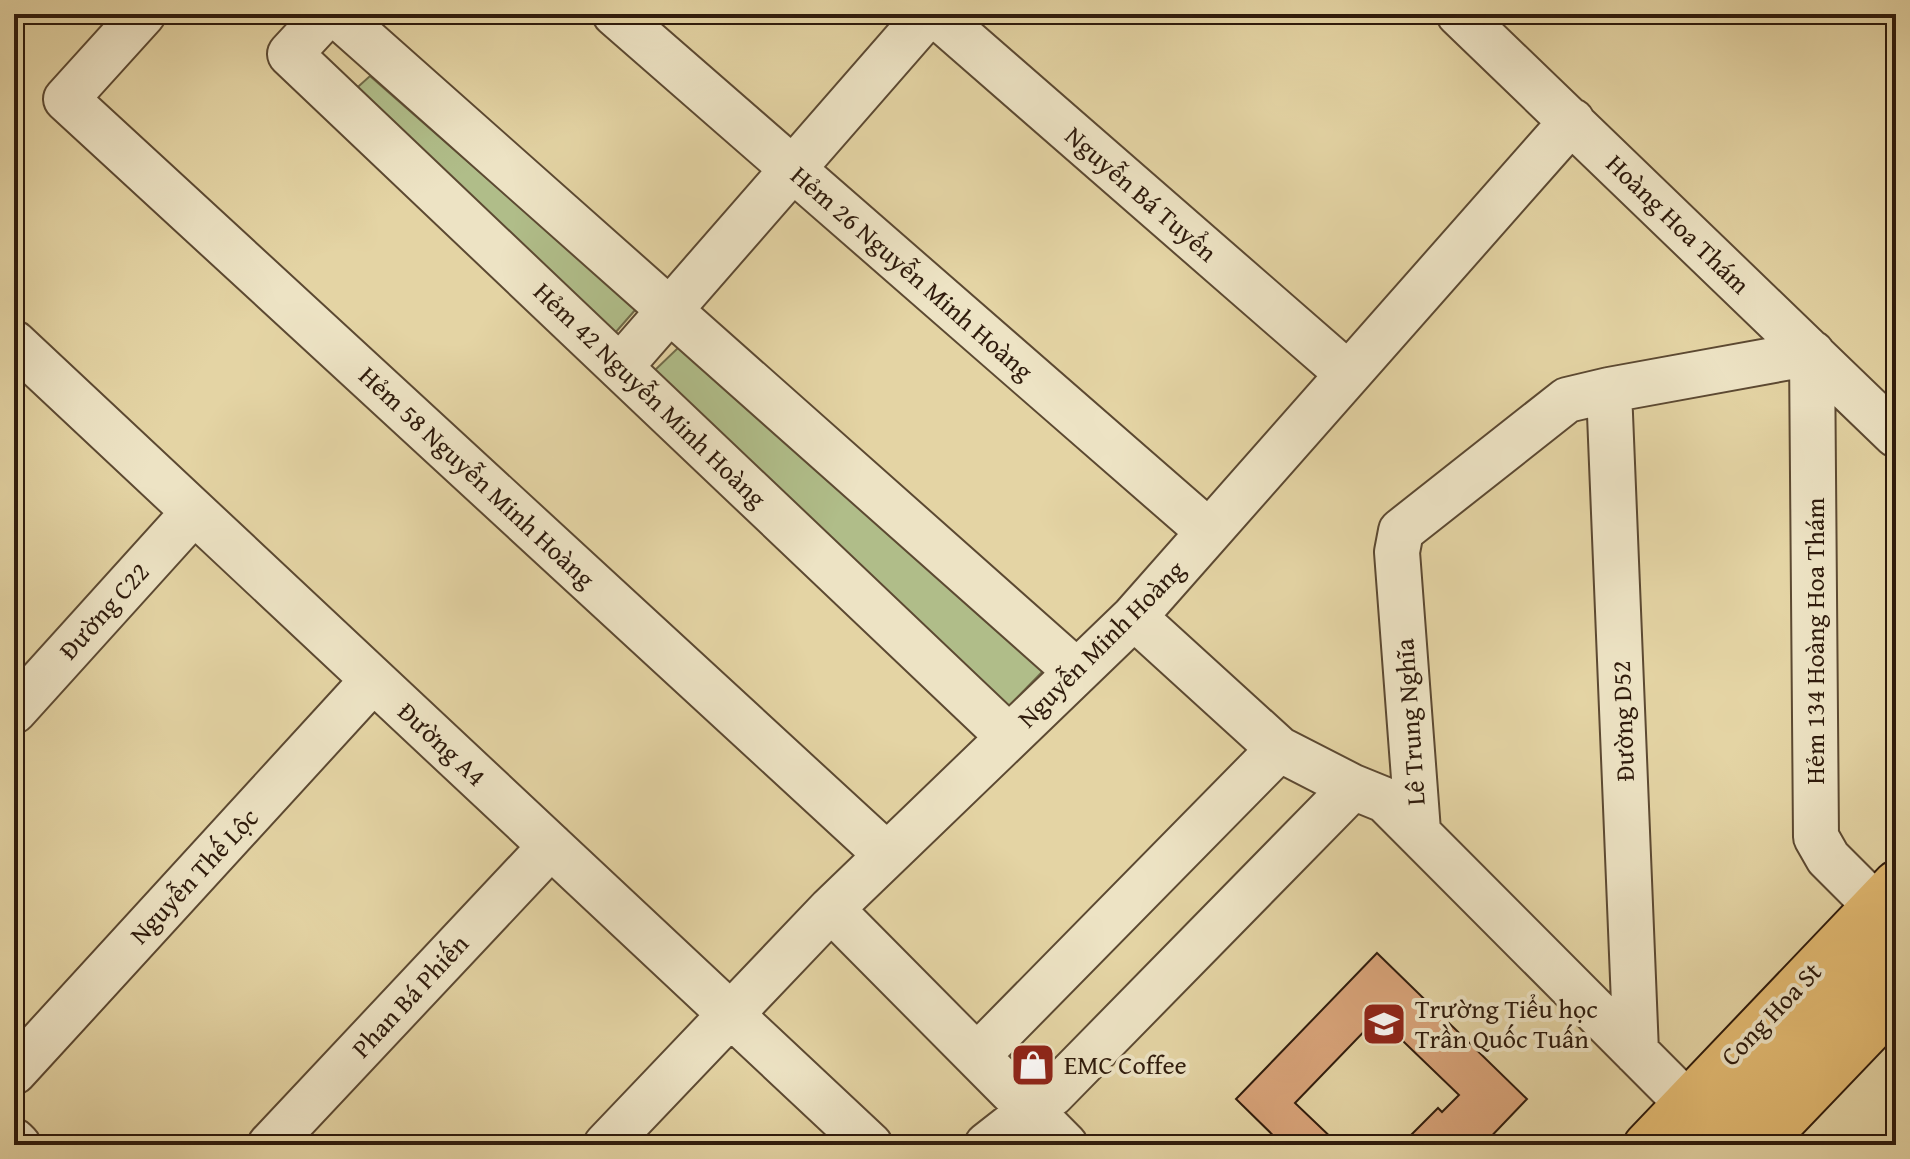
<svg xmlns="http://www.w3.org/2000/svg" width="1910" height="1159" font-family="'Gentium Book Plus',serif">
<rect width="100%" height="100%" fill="#e4d4a4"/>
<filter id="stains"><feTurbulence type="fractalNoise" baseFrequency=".0025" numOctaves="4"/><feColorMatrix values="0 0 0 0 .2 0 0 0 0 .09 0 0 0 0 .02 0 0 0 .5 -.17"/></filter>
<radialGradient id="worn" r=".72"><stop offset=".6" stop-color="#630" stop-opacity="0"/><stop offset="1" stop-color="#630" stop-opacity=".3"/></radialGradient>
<!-- green -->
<path fill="#b0bd89" stroke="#706c4a" stroke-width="2" d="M370,76l266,233 -21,24 -265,-239z
M681,345l363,325 -37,38 -353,-337z"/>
<!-- building -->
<path fill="#d8a379" stroke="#2f1b0c" stroke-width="2" d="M1377,953l150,146 -44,46h-82l37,-37 4,4 17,-17 -81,-78 -83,86 44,42h-56l-47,-46z"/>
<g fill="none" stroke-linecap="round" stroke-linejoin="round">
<!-- minor casing -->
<g stroke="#5c4932" stroke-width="48">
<path id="minor" d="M143,14l-77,85 821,756
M327,14l-37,40 719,683
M336,14l741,658
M615,14l594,518
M935,14l413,360
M1459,14l437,421
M14,343l856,802
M620,367l308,-353
M1609,390l27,662
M1134,617l145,132 74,38
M14,711l180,-199
M1418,831l-21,-279 4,-21 166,-131 42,-10 203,-37 4,484 12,21 47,47
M831,909l234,236
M977,1056l302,-307
M14,1072l359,-392
M14,1141l4,4
M270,1145l281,-299
M606,1145l225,-236 303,-292 438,-496
M987,1145l65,-51 301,-307 32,13 302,303"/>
</g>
<!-- major casing -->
<g stroke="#2f1b0c" stroke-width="48">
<path id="major" d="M1646,1145l250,-262
M1703,1145l193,-201
M1760,1145l136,-142"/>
</g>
<!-- minor -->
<use href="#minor" stroke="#ede3c4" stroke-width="44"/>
<!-- major -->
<use href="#major" stroke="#e2ba72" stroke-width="44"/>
</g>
<!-- icons -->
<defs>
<g id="school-square" transform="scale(2.3)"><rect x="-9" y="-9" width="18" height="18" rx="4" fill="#8f2418" stroke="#ede3c4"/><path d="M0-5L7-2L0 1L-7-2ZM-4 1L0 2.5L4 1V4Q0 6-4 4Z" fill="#fff"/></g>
<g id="shop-square" transform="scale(2.3)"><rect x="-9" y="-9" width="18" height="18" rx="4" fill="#8f2418" stroke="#ede3c4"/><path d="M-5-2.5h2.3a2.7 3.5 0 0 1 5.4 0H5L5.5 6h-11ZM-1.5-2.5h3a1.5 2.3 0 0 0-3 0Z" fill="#fff"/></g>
</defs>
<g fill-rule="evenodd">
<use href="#school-square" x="1384" y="1024"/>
<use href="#shop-square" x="1033" y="1065"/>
</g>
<g text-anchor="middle" stroke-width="8" stroke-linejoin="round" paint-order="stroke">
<!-- street labels -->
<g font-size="26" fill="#2f1b0c" stroke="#ede3c4">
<text transform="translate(1141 194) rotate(41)" y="9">Nguyễn Bá Tuyển</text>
<text transform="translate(1678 224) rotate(44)" y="9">Hoàng Hoa Thám</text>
<text transform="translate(912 273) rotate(41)" y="9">Hẻm 26 Nguyễn Minh Hoàng</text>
<text transform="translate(650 395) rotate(44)" y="9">Hẻm 42 Nguyễn Minh Hoàng</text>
<text transform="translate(477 477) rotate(43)" y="9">Hẻm 58 Nguyễn Minh Hoàng</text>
<text transform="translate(104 611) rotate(-48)" y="9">Đường C22</text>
<text transform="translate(1815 641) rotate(-90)" y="9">Hẻm 134 Hoàng Hoa Thám</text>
<text transform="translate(1101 644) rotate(-45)" y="9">Nguyễn Minh Hoàng</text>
<text transform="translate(1623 721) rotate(-92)" y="9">Đường D52</text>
<text transform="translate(1410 722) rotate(-94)" y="9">Lê Trung Nghĩa</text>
<text transform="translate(442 744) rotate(43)" y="9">Đường A4</text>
<text transform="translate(194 876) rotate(-47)" y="9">Nguyễn Thế Lộc</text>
<text transform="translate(410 996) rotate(-47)" y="9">Phan Bá Phiến</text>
<text transform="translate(1771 1014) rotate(-46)" y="9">Cong Hoa St</text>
</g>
<!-- poi labels -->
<g font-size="26" fill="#2f1b0c" stroke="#ede3c4" text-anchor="start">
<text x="1415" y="1018">Trường Tiểu học<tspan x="1415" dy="30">Trần Quốc Tuấn</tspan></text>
<text x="1064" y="1074">EMC Coffee</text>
</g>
</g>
<!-- margin -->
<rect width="1910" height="1159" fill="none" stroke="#e4d4a4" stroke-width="48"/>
<rect x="16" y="16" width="1878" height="1127" fill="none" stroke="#2f1b0c" stroke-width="4"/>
<rect x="24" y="24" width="1862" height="1111" fill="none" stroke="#2f1b0c" stroke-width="2"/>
<rect width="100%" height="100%" filter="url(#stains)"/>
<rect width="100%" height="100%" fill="url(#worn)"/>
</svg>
